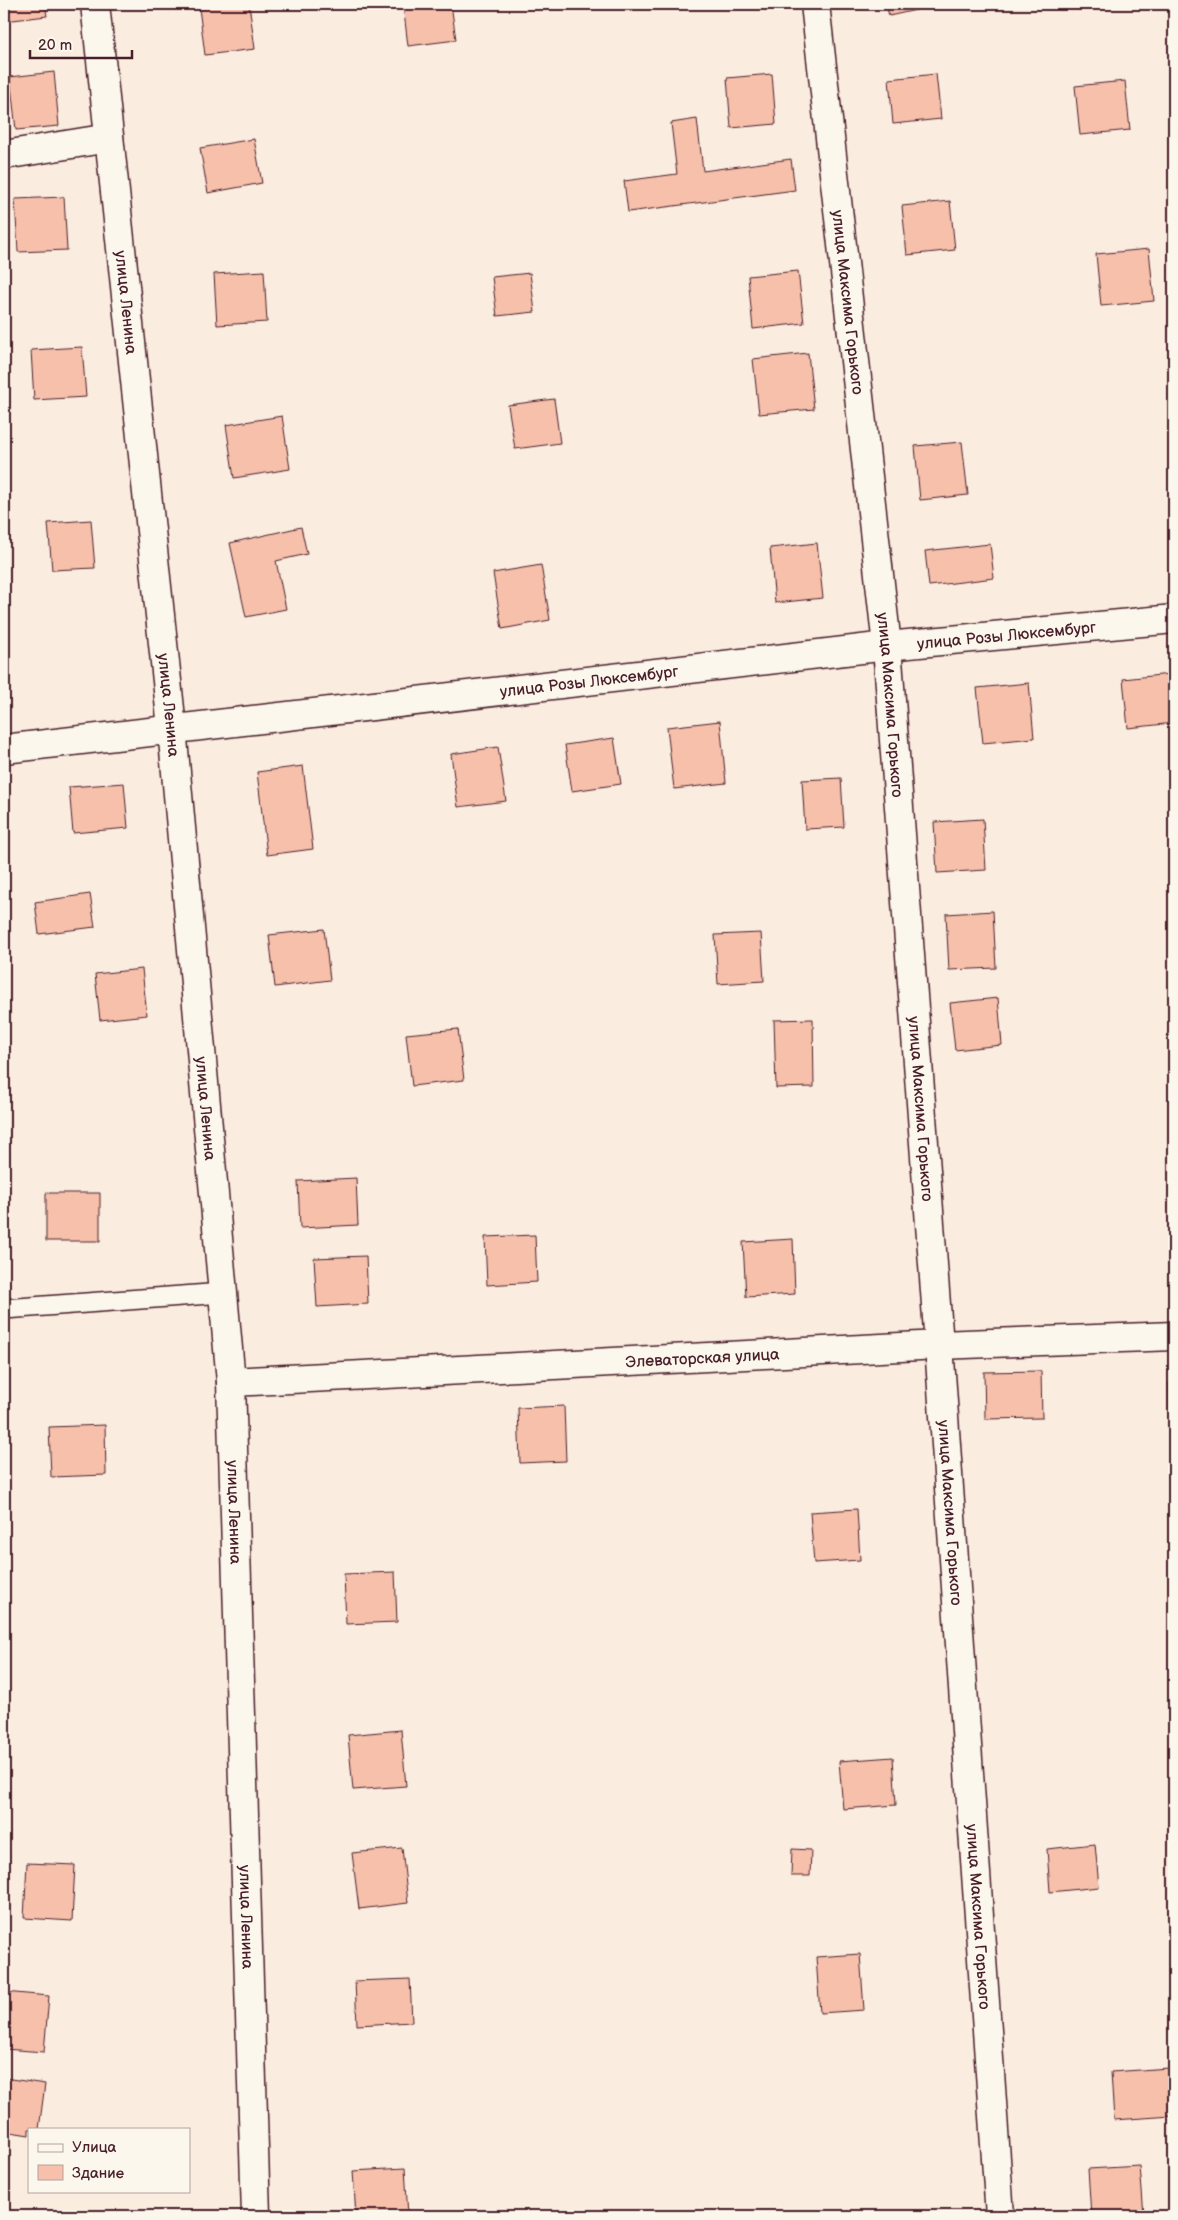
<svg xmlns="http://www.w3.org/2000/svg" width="1178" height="2220" font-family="'Balsamiq Sans',sans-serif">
<rect width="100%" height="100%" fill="#faecdf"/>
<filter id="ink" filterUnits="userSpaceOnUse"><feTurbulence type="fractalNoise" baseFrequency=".02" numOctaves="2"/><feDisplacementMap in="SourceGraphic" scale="10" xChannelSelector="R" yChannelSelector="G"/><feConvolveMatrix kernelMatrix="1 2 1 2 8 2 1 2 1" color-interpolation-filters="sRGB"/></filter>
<g filter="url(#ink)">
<!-- building -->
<path fill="#f7c0ab" stroke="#4a1f2b" d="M4,4h41l2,12 -43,5z
M228,4h21l6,45 -50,6 -6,-47z
M403,4h48l5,36 -48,6z
M886,4h52l1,1 -50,11z
M54,72l5,54 -43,4 -6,-53z
M772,74l4,50 -45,4 -4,-50z
M936,74l5,45 -48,5 -4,-45z
M1125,81l5,49 -50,5 -5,-49z
M697,119l6,52 88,-12 4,31 -167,22 -4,-31 53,-7 -6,-51z
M254,139l8,44 -54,10 -8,-45z
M64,197l3,53 -49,2 -3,-53z
M950,201l5,49 -48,5 -5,-49z
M1149,249l5,52 -53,5 -5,-52z
M264,271l3,51 -50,3 -3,-51z
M798,271l6,52 -51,6 -5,-53z
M530,273l5,39 -38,4 -5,-39z
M82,347l4,50 -52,3 -3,-50z
M808,353l6,56 -55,5 -6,-55z
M554,399l6,44 -45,6 -7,-44z
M282,416l8,53 -56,9 -8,-53z
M962,442l6,53 -48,5 -5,-54z
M91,520l4,48 -43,2 -4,-47z
M301,527l6,27 -31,7 10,48 -40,8 -16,-74z
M817,543l6,55 -48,5 -5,-55z
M990,544l4,34 -65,8 -4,-35z
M541,565l9,55 -48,9 -9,-56z
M1170,674l4,49 -46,5 -5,-49z
M1029,683l5,55 -51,5 -6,-55z
M720,721l6,62 -52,6 -7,-62z
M614,738l7,46 -49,7 -7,-46z
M498,747l8,54 -48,6 -7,-53z
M303,766l10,83 -46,6 -10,-83z
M841,778l3,49 -39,2 -3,-49z
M124,783l4,45 -55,5 -4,-46z
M983,819l3,51 -49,3 -3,-51z
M90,894l5,33 -56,7 -4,-32z
M993,911l3,57 -47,2 -3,-56z
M324,929l6,51 -55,7 -6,-52z
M761,933l3,48 -46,3 -3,-49z
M142,969l5,46 -47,5 -5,-46z
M998,998l4,47 -47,5 -5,-47z
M813,1019l1,68 -38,1 -2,-68z
M458,1029l6,51 -52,6 -6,-52z
M356,1178l2,47 -58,3 -2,-47z
M46,1193h54v48h-54z
M535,1235l2,47 -50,3 -2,-48z
M793,1239l2,55 -49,3 -3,-55z
M366,1256l2,48 -51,3 -3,-49z
M1041,1371l1,47 -57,1 -1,-47z
M1169,1383h5v54h-4z
M564,1406l2,55 -46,2 -2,-55z
M105,1425l1,50 -55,2 -2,-50z
M857,1509l3,51 -46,3 -4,-51z
M395,1572l2,50 -51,2 -2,-50z
M401,1730l5,56 -53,4 -5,-55z
M893,1757l3,48 -53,4 -4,-48z
M1095,1844l4,43 -49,5 -3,-43z
M402,1848l6,55 -49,6 -7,-56z
M792,1849l19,1 -1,26h-19z
M27,1863l48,2 -3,56 -48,-3z
M860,1954l4,56 -44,3 -4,-56z
M410,1979l2,43 -55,3 -2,-44z
M4,1992l45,4 -5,56 -40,-3z
M1169,2068l3,48 -58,4 -3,-48z
M4,2078l41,6 -6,45h-10v6l-25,-4z
M1140,2166l4,49 -53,1 -3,-47z
M405,2168l3,48h-52l-3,-45z"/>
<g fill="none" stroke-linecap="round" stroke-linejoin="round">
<!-- lane casing -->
<g stroke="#4a1f2b" stroke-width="22">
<path id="lane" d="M4,1309l219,-16"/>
</g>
<!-- street casing -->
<g stroke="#4a1f2b" stroke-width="31">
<g id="street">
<path id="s1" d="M95,4l77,724 59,654 25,834"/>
<path d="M4,155l105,-17"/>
<path id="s2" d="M4,749l883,-103 287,-27"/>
<path id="s3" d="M231,1382l708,-37 235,-9"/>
</g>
</g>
<!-- secondary casing -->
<g stroke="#4a1f2b" stroke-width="31">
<g id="secondary">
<path id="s4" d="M815,4l72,642 52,699 61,871"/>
</g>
</g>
<!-- lane -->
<use href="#lane" stroke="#fbf7ec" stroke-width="19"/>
<!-- street -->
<use href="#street" stroke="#fbf7ec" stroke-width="28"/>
<!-- secondary -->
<use href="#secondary" stroke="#fbf7ec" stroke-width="28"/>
</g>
</g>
<g text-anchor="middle" stroke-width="4" stroke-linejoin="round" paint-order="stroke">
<!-- street labels -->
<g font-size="16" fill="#4a1f2b" stroke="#fbf7ec">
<text dy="6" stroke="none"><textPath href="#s1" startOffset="300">улица Ленина</textPath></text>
<text dy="6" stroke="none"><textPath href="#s4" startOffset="300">улица Максима Горького</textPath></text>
<text dy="6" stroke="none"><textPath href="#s2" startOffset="1009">улица Розы Люксембург</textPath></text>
<text dy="6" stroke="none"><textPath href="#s2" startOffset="589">улица Розы Люксембург</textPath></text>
<text dy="6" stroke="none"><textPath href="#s1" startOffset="705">улица Ленина</textPath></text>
<text dy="6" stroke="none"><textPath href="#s4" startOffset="705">улица Максима Горького</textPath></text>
<text dy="6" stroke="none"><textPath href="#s1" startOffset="1110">улица Ленина</textPath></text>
<text dy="6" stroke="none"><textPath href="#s4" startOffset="1110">улица Максима Горького</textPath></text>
<text dy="6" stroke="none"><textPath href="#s3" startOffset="472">Элеваторская улица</textPath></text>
<text dy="6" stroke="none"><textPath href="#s1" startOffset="1515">улица Ленина</textPath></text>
<text dy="6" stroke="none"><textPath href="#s4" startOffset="1515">улица Максима Горького</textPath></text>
<text dy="6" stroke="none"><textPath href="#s1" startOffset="1920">улица Ленина</textPath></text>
<text dy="6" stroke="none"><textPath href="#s4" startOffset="1920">улица Максима Горького</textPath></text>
</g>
</g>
<!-- margin -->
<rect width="1178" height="2220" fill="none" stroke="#fbf7ec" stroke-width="20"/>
<rect x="10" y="10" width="1158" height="2200" fill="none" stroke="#4a1f2b" stroke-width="2" filter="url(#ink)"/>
<!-- legend -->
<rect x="28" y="2128" width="162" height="65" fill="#fbf7ec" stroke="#b4a19f"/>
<rect x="38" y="2144" width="25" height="8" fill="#fbf7ec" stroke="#b4a19f"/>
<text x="72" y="2152" font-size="15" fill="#4a1f2b">Улица</text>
<rect x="38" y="2165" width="25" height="15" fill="#f7c0ab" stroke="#b4a19f"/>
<text x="72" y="2178" font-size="15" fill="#4a1f2b">Здание</text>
<!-- scale -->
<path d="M30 50v8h102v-8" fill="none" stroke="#4a1f2b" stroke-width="2.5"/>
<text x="38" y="50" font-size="15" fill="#4a1f2b" stroke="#fbf7ec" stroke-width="4" paint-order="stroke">20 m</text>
</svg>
